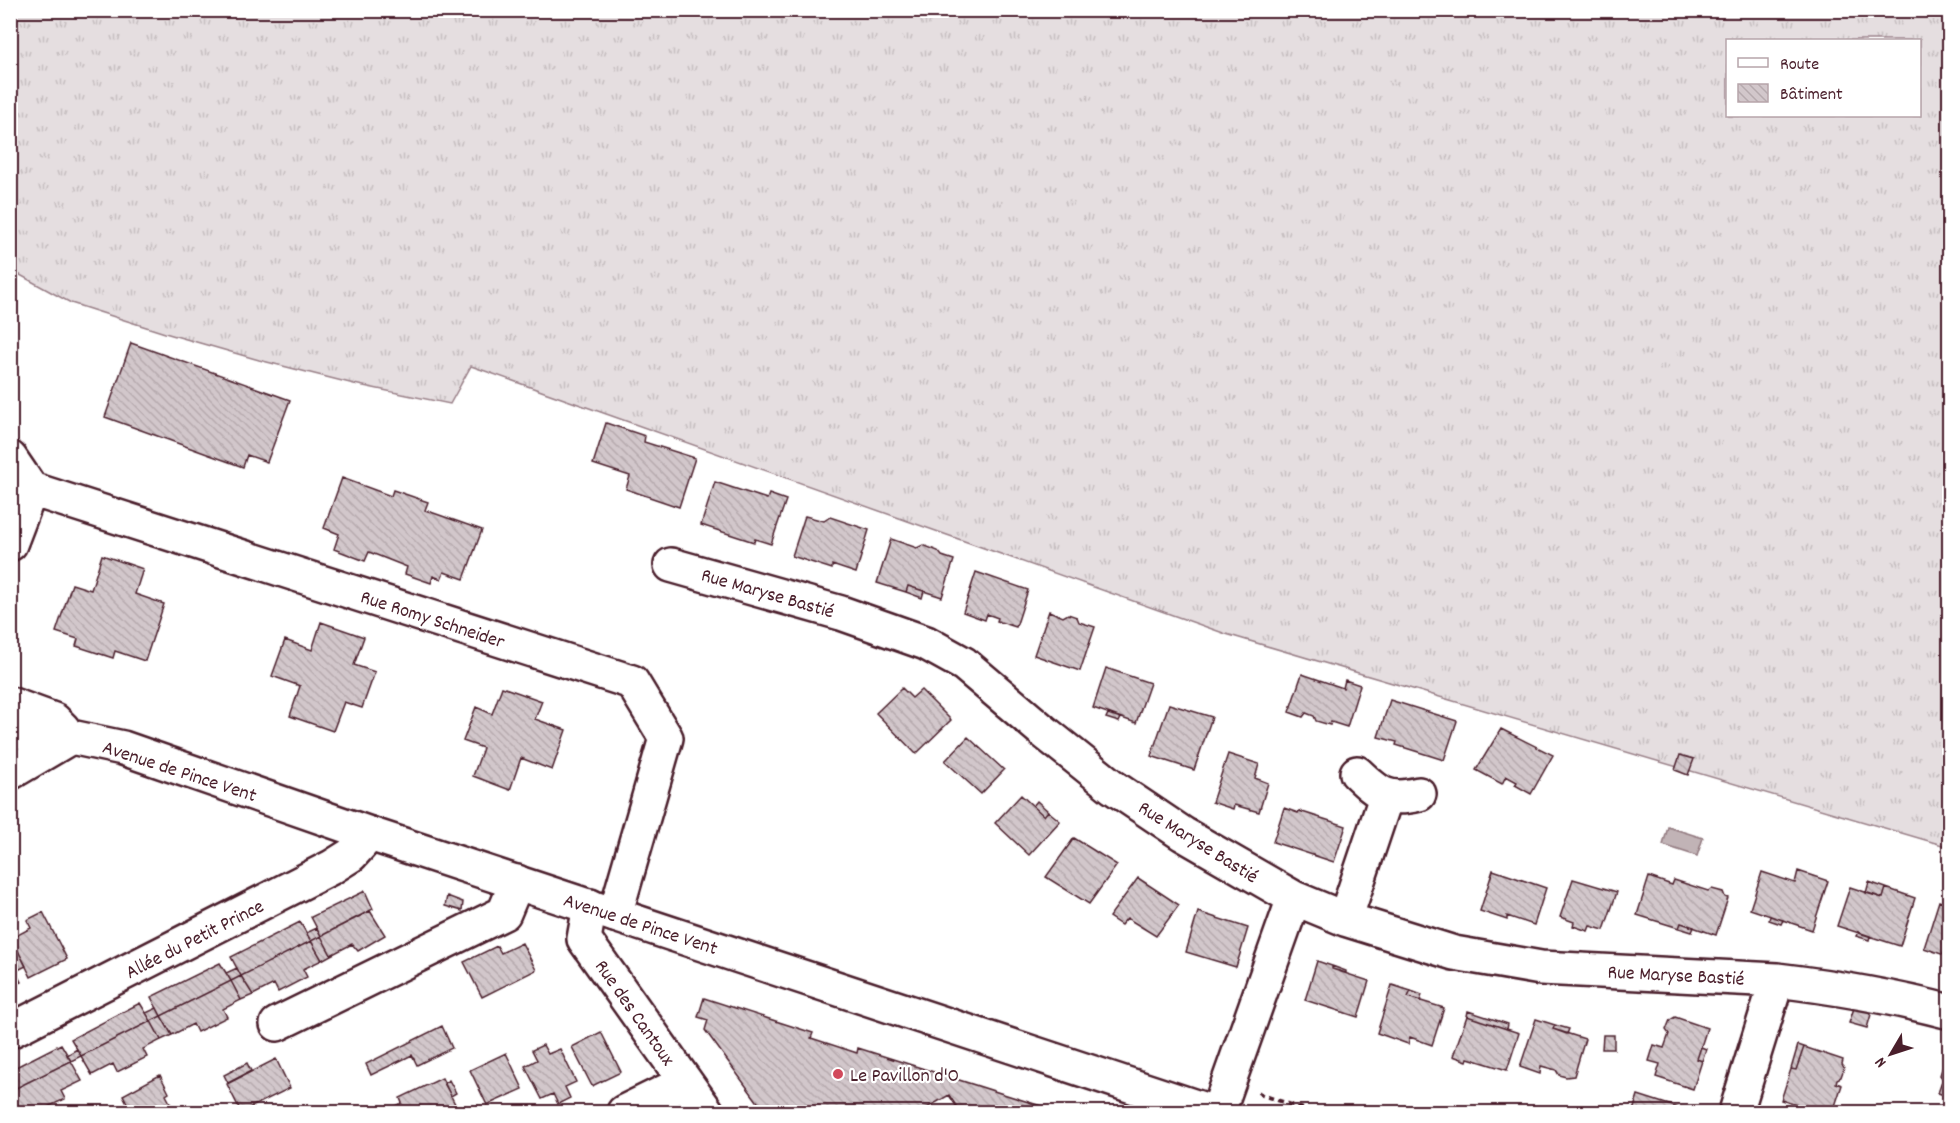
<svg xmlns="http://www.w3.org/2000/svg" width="1960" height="1123" font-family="Dekko,sans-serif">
<defs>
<pattern id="grass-tufts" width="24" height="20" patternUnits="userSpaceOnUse" patternTransform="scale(1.5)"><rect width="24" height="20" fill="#e5dee0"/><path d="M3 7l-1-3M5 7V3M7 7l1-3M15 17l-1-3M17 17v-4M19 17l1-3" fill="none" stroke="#c6bec0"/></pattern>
<pattern id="building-back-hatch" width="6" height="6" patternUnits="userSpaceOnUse" patternTransform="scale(1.5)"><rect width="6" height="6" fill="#d2c7cb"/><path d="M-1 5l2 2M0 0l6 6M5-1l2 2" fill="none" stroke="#b6aaae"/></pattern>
</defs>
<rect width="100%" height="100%" fill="#fff"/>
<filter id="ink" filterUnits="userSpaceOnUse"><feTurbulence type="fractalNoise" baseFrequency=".0167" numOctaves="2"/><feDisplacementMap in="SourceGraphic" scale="12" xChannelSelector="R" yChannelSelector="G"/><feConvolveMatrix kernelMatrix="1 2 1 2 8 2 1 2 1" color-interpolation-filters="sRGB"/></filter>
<g filter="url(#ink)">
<!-- grass -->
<path fill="url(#grass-tufts)" stroke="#987e86" stroke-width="1.5" fill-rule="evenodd" d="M10,11h1939v836l-723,-213 -755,-268 -21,38 -96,-20 -95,-24 -94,-27 -94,-30 -60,-33zM1728,40h192v76h-192z"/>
<!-- water -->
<path fill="#c1b3b6" stroke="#91787e" stroke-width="1.5" d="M1668,827l35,11 -6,18 -34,-11z"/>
<!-- building -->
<path fill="url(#building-back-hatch)" stroke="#4a1f2b" stroke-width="1.5" d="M131,343l159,57 -23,62 -20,-7 -4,12 -138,-50z
M606,423l39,13 -1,6 51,16 -16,49 -53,-18 4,-13 -37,-12z
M342,478l49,18 2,-6 35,12 -3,8 57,20 -18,49 -20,-7 -3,7 -8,-3 -2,7 -26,-9 2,-7 -38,-15 -4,9 -31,-12 5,-15 -15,-6z
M715,482l52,17 2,-5 17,6 -15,44 -16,-5 -1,3 -53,-17z
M805,516l19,5 6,-4 39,13 -13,43 -24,-8v4l-40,-13z
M891,539l26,9 6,-3 15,6 4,5 12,4 -12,37 -34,-11 -2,6 -29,-9z
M102,555l41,14 -8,25 29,10 -19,57 -30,-10 -2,7 -37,-12 2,-7 -22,-7 16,-48 19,6z
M976,572l52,18 -12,37 -19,-6 1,-3 -11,-4 -2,6 -22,-8z
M908,586l16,5 -2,7 -16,-6z
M1049,611l14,6 5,-3 9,3 2,5 16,5 -15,44 -46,-16z
M321,622l43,15 -10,28 21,7 -13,36 -18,-6 -11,29 -43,-15 10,-30 -28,-10 13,-36 27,10z
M1106,668l44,15 -14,40 -43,-15z
M1302,674l41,14 2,-8 15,5 -13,42 -16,-5 -1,3 -14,-4 -2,-5 -8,-3 -3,4 -14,-5z
M502,687l40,14 -7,18 31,11 -14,40 -31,-12 -11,32 -37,-14 10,-28 -20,-7 13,-34 16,7z
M902,688l10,10 9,-8 30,30 -35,34 -40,-41z
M1390,700l67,21 -13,39 -48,-15 1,-3 -19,-5z
M1169,704l43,13 -18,53 -43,-14z
M1108,714l13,4 -2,4 -13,-4z
M1501,729l52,26 -22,39 -16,-9 2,-3 -11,-6 -4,8 -26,-14z
M968,737l36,33 -23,24 -36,-33z
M1228,754l31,10 -4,14 13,5 -9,29 -25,-7 -1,4 -21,-7z
M1680,755l14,4 -6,16 -13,-5z
M1021,795l23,21 4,-5 12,10 -31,34 -34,-32z
M1037,801l11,10 -4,5 -11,-10z
M1284,808l14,5 1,-2 47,15 -12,36 -61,-20z
M1074,838l43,27 -28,39 -43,-27z
M1493,870l53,18 -12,37 -27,-9v4l-27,-9z
M1798,871l30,10 -16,49 -62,-21 12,-37 33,11z
M1649,877l23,8 2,-5 34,11 4,-2 11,3 2,5 3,1 -12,37 -35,-12 -2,5 -42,-13z
M1138,878l41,27 -23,31 -29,-18 -6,7 -12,-8z
M1573,879l44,13 -13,38 -14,-4 -2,5 -15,-5 1,-4 -14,-5z
M1869,882l17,6 -3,10 -17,-5z
M1850,887l33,11 3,-10 29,10 -15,48 -63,-20z
M365,891l8,18 -52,27 -10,-19z
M447,896l16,6 -1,9 -17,-5z
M1939,901l11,4v52l-26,-9z
M370,911l15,24 -27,16 -6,-7 -21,11 -10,-19z
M43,912l24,47 -36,18 -19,-39 19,-10 -4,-8z
M1198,912l50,16 -12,39 -50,-15z
M1770,916l13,4 -2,4 -12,-4z
M300,922l11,19 -70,35 -10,-19z
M1681,923l13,4 -2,5 -13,-4z
M317,928l4,8 -10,5 -5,-8z
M1858,932l12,4 -1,4 -13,-4z
M321,936l10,19 -9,5 -11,-19z
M13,941l13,25 -10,5 -6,-10v-19z
M311,941l11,19 -19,9 4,8 -29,15 -4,-8 -21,11 -12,-19z
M522,943l14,27 -54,27 -18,-35 33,-16 4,7z
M10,961l11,21 -11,6z
M1317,961l15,5v3l37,12 -11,36 -53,-17z
M220,963l11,18 -70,35 -10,-19z
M1332,966l14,5v2l-14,-4z
M237,968l4,8 -10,5 -5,-8z
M241,976l12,19 -12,5 -10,-19z
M231,981l10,19 -18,9 4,8 -30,15 -4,-8 -21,11 -11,-19z
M1392,985l19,6 -3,6 36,11 -12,37 -22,-8 -2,7 -31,-11z
M1411,991l11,4 -2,6 -12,-4z
M704,998l109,35 -2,5 46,15 1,-5 202,64h-100l-11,-17 -29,17h-155l-60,-82 3,-10 -10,-3z
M140,1003l11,18 -70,35 -10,-17z
M1855,1005l17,6 -5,17 -18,-5z
M157,1008l4,8 -10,5 -5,-8z
M1468,1011l40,13 -1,5 -40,-13z
M161,1016l11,19 -11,5 -10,-19z
M1467,1016l52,17 -12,37 -39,-12 -1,3 -14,-5z
M1675,1017l32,11 -10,31 5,2 -9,28 -37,-12 4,-13 -11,-3 5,-16 10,3 5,-14 -3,-4 4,-10z
M1536,1019l19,6 -2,4 32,10 -11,37 -8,1 -7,-2 -3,-5 -15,-4 -1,8 -20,-7z
M151,1021l10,19 -18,9 4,8 -30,15 -4,-8 -21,11 -11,-19z
M1555,1025l14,4 -2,5 -14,-5z
M442,1026l10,22 -35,17 -5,-10 -41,20 -5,-11z
M601,1032l20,40 -29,14 -20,-39z
M1603,1035h11v14h-12z
M61,1044l10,17 -61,30v-21z
M543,1045l5,9 12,-5 16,33 -11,5 5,11 -12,6 -5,-10 -11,5 -17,-33 12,-6 -5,-10z
M1798,1045l6,2 -8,23 -5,-1z
M1701,1047l5,2 -4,12 -5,-2z
M1804,1047l39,13 -1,4 2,4 -3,9 -4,2 -1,4 6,2 -9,27h-15l-37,-12 10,-31 5,1z
M77,1049l4,7 -10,5 -4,-6z
M506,1053l17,36 -36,16 -17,-35z
M1950,1058v39l-12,-4 5,-14 -3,-4 3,-9 5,-2z
M276,1059l14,29 -49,24 -14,-28z
M71,1061l11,20 -21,10 4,8 -28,13h-3l-3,-6 -13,6h-8v-21z
M247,1063l4,8 -23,12 -4,-8z
M160,1075l9,18 -3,2 9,17h-43l-9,-17z
M442,1078l17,34h-67l-2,-3 12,-6 -2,-5z
M449,1080l7,13 -5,3 -7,-13z
M1638,1095l44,14 -1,3h-52l5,-4z"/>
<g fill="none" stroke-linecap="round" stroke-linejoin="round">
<!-- minor casing -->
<g stroke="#4a1f2b" stroke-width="38">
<path id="minor" d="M10,458l21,31 601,193 34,56 -51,177
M10,544l21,-55
M671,565l170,48 85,30 38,21 79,67 70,56 70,47 111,64 51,21 109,34 87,15 236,12
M10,773l61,-36
M1357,773c22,21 31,29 62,21
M590,906l-6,33 123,173
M1345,919l41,-122
M277,1024l227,-111 13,-31
M10,1031l322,-164 19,-12 19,-21
M624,1112l61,-30
M1218,1112l76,-214
M1736,1112l41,-132c58,7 116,17 173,32"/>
</g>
<!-- major casing -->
<g stroke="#4a1f2b" stroke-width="38">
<path id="major" d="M10,704l44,16 9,9
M10,730l21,4 40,3 52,11 247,86 841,278"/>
</g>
<!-- path -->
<path stroke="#4a1f2b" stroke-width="4" stroke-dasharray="6 4.5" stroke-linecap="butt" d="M1258,1092l4,3 51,17"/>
<!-- minor -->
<use href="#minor" stroke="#fff" stroke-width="33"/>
<!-- major -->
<use href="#major" stroke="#fff" stroke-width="33"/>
</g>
</g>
<!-- markers -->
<circle fill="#d1495b" stroke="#fff" stroke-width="2" cx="838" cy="1074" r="6"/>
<g text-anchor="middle" stroke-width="4.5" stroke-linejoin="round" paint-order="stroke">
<!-- street labels -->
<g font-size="20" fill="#4a1f2b" stroke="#fff">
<text transform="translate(768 592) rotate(16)" y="7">Rue Maryse Bastié</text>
<text transform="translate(433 618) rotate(18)" y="7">Rue Romy Schneider</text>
<text transform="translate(180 770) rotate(18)" y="7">Avenue de Pince Vent</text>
<text transform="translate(1199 841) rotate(32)" y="7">Rue Maryse Bastié</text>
<text transform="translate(641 923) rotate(18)" y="7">Avenue de Pince Vent</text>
<text transform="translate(194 938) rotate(-27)" y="7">Allée du Petit Prince</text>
<text transform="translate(1676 974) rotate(3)" y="7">Rue Maryse Bastié</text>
<text transform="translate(636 1012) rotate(55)" y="7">Rue des Cantoux</text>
</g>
<!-- poi labels -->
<g font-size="20" fill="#4a1f2b" stroke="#fff" text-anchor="start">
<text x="850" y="1081">Le Pavillon d'O</text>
</g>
</g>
<!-- margin -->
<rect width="1960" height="1123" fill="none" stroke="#fff" stroke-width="36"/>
<rect x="18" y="18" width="1924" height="1087" fill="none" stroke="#4a1f2b" stroke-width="2" filter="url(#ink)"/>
<!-- legend -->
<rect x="1726" y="39" width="195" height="78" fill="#ffffff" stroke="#b7a5aa" stroke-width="1.5"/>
<rect x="1738" y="58" width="30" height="9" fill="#ffffff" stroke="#b7a5aa" stroke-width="1.5"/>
<text x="1780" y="69" font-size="18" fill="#4a1f2b">Route</text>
<rect x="1738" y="84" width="30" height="18" fill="url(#building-back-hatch)" stroke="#b7a5aa" stroke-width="1.5"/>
<text x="1780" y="99" font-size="18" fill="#4a1f2b">Bâtiment</text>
<!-- north arrow -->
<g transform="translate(1891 1054) rotate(231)" stroke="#ffffff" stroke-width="4.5" paint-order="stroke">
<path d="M0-4.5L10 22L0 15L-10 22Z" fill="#4a1f2b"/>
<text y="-9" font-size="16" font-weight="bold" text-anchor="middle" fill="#4a1f2b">N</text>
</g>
</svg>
